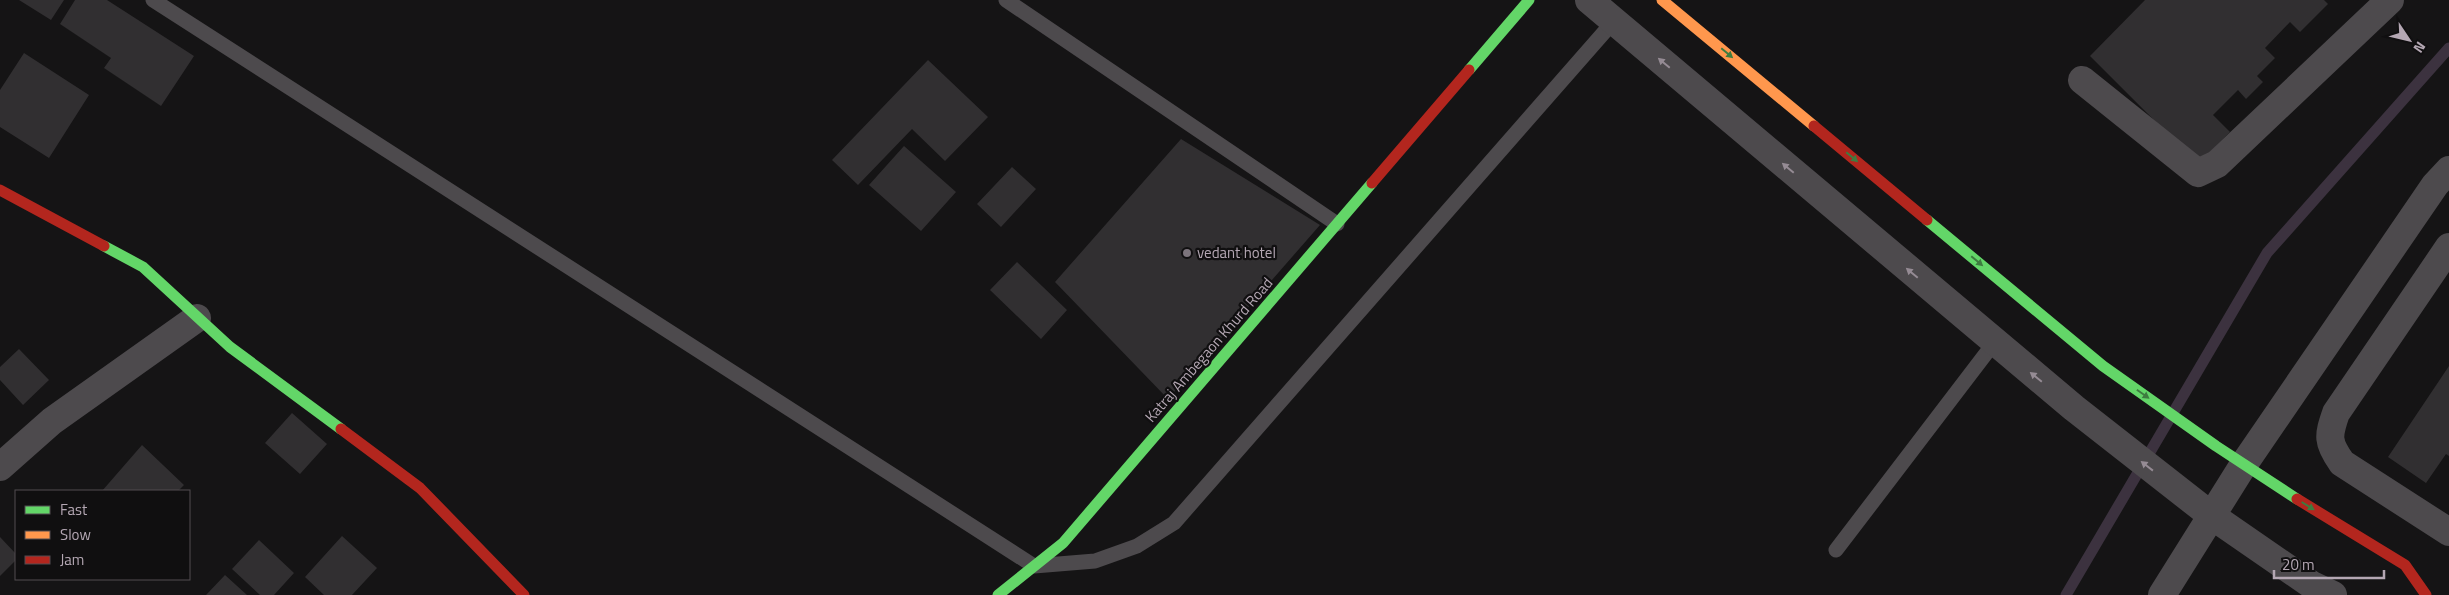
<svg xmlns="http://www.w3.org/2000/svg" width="2449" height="595" font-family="'Titillium Web',sans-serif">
<rect width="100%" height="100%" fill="#151415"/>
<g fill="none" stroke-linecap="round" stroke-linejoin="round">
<!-- stream -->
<path stroke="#3c323f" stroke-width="11" d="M2066,595l201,-342 182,-205"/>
</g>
<!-- building -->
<path fill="#312f31" d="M19,0h45l-13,20z
M75,0h32l87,56 -33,50 -57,-38 7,-10 -51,-34z
M2145,0h179l4,4 -28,28 -10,-10 -25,26 10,10 -18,18 6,6 -17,17 -8,-9 -25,25 17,17 -32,32 -108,-108z
M24,53l65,42 -40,63 -49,-31v-37z
M928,60l60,57 -43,44 -33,-32 -54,56 -26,-25z
M1181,139l139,86 -152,174 -113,-117z
M904,146l52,46 -35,39 -52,-46z
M1012,167l24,22 -35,38 -24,-23z
M1017,262l50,48 -26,29 -51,-49z
M19,349l30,31 -26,25 -23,-25v-13z
M2449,366v90l-3,-2 -20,29 -38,-26z
M292,413l35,31 -27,30 -35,-31z
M142,445l42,40 -6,6h-76z
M342,536l35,32 -25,27h-28l-19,-18z
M0,537l16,17v6l-16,16z
M259,540l35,33 -20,22h-14l-28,-26z
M225,575l22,20h-41z"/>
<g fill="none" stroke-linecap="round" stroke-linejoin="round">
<!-- lane -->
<path stroke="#4d4a4d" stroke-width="15" d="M153,0l881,566 61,-5 42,-15 37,-23 440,-502
M1006,0l331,224
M1836,550l158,-207"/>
<!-- street -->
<path stroke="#4d4a4d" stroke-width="28" d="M1589,0l485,408 138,108 100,69 21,10
M2082,80l116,93 19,-9 173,-164
M2449,247l-113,166c-8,23 -9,29 6,50l107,69
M0,467l52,-46 145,-103
M2162,595l82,-131 191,-279 14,-15"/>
<!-- fast -->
<path stroke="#63d668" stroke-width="11" d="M1469,70l60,-70
M1927,220l176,146 113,80 81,53
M104,246l39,21 87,80 111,82
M998,595l65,-52 309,-360"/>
<!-- slow -->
<path stroke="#ff974d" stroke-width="11" d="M1662,0l152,126"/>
<!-- jam -->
<path stroke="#b3261e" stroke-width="11" d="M1814,126l113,94
M1372,183l97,-113
M0,190l104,56
M341,429l79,59 104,107
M2297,499l108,66 21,30"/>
</g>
<!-- one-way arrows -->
<defs><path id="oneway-solid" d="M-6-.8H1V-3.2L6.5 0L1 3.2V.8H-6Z" transform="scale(1.25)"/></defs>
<g fill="#3e7c40">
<use href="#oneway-solid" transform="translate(1727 53) rotate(40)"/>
<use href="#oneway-solid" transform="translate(1852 157) rotate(40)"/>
<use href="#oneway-solid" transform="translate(1977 261) rotate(40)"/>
<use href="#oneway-solid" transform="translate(2143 394) rotate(35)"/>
<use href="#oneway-solid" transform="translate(2308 506) rotate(32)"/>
</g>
<g fill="#958b94">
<use href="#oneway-solid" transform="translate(1664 63) rotate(-140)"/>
<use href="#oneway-solid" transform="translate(1788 168) rotate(-140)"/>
<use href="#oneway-solid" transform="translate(1912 273) rotate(-140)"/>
<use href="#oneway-solid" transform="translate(2036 377) rotate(-141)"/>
<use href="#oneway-solid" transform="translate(2147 466) rotate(-142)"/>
</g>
<!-- markers -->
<circle fill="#7c747c" stroke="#100f10" stroke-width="2" cx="1187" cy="253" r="5"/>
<g text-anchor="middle" stroke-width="4.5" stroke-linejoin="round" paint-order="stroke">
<!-- poi labels -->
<g font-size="15" fill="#b4a7b3" stroke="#100f10" text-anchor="start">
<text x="1197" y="258">vedant hotel</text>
</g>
<!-- street labels -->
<g font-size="15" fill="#b4a7b3" stroke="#100f10">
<text transform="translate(1209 350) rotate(-49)" y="5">Katraj Ambegaon Khurd Road</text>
</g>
</g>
<!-- legend -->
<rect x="15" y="490" width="175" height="90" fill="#100f10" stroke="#524c51"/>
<rect x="25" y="506" width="25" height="8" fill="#63d668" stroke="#524c51"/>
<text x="60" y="515" font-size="15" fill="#b4a7b3">Fast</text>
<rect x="25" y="531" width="25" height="8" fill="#ff974d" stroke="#524c51"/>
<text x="60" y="540" font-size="15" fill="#b4a7b3">Slow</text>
<rect x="25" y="556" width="25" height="8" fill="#b3261e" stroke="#524c51"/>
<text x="60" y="565" font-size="15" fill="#b4a7b3">Jam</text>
<!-- north arrow -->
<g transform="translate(2409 40) rotate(125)" stroke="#100f10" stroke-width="4" paint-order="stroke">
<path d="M0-4L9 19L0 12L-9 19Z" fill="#b4a7b3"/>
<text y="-8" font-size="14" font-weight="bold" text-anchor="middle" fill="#b4a7b3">N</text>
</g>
<!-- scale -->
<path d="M2274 570v8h110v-8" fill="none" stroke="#b4a7b3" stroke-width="2.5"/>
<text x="2282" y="570" font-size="15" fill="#b4a7b3" stroke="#100f10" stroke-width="4" paint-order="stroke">20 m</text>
</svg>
